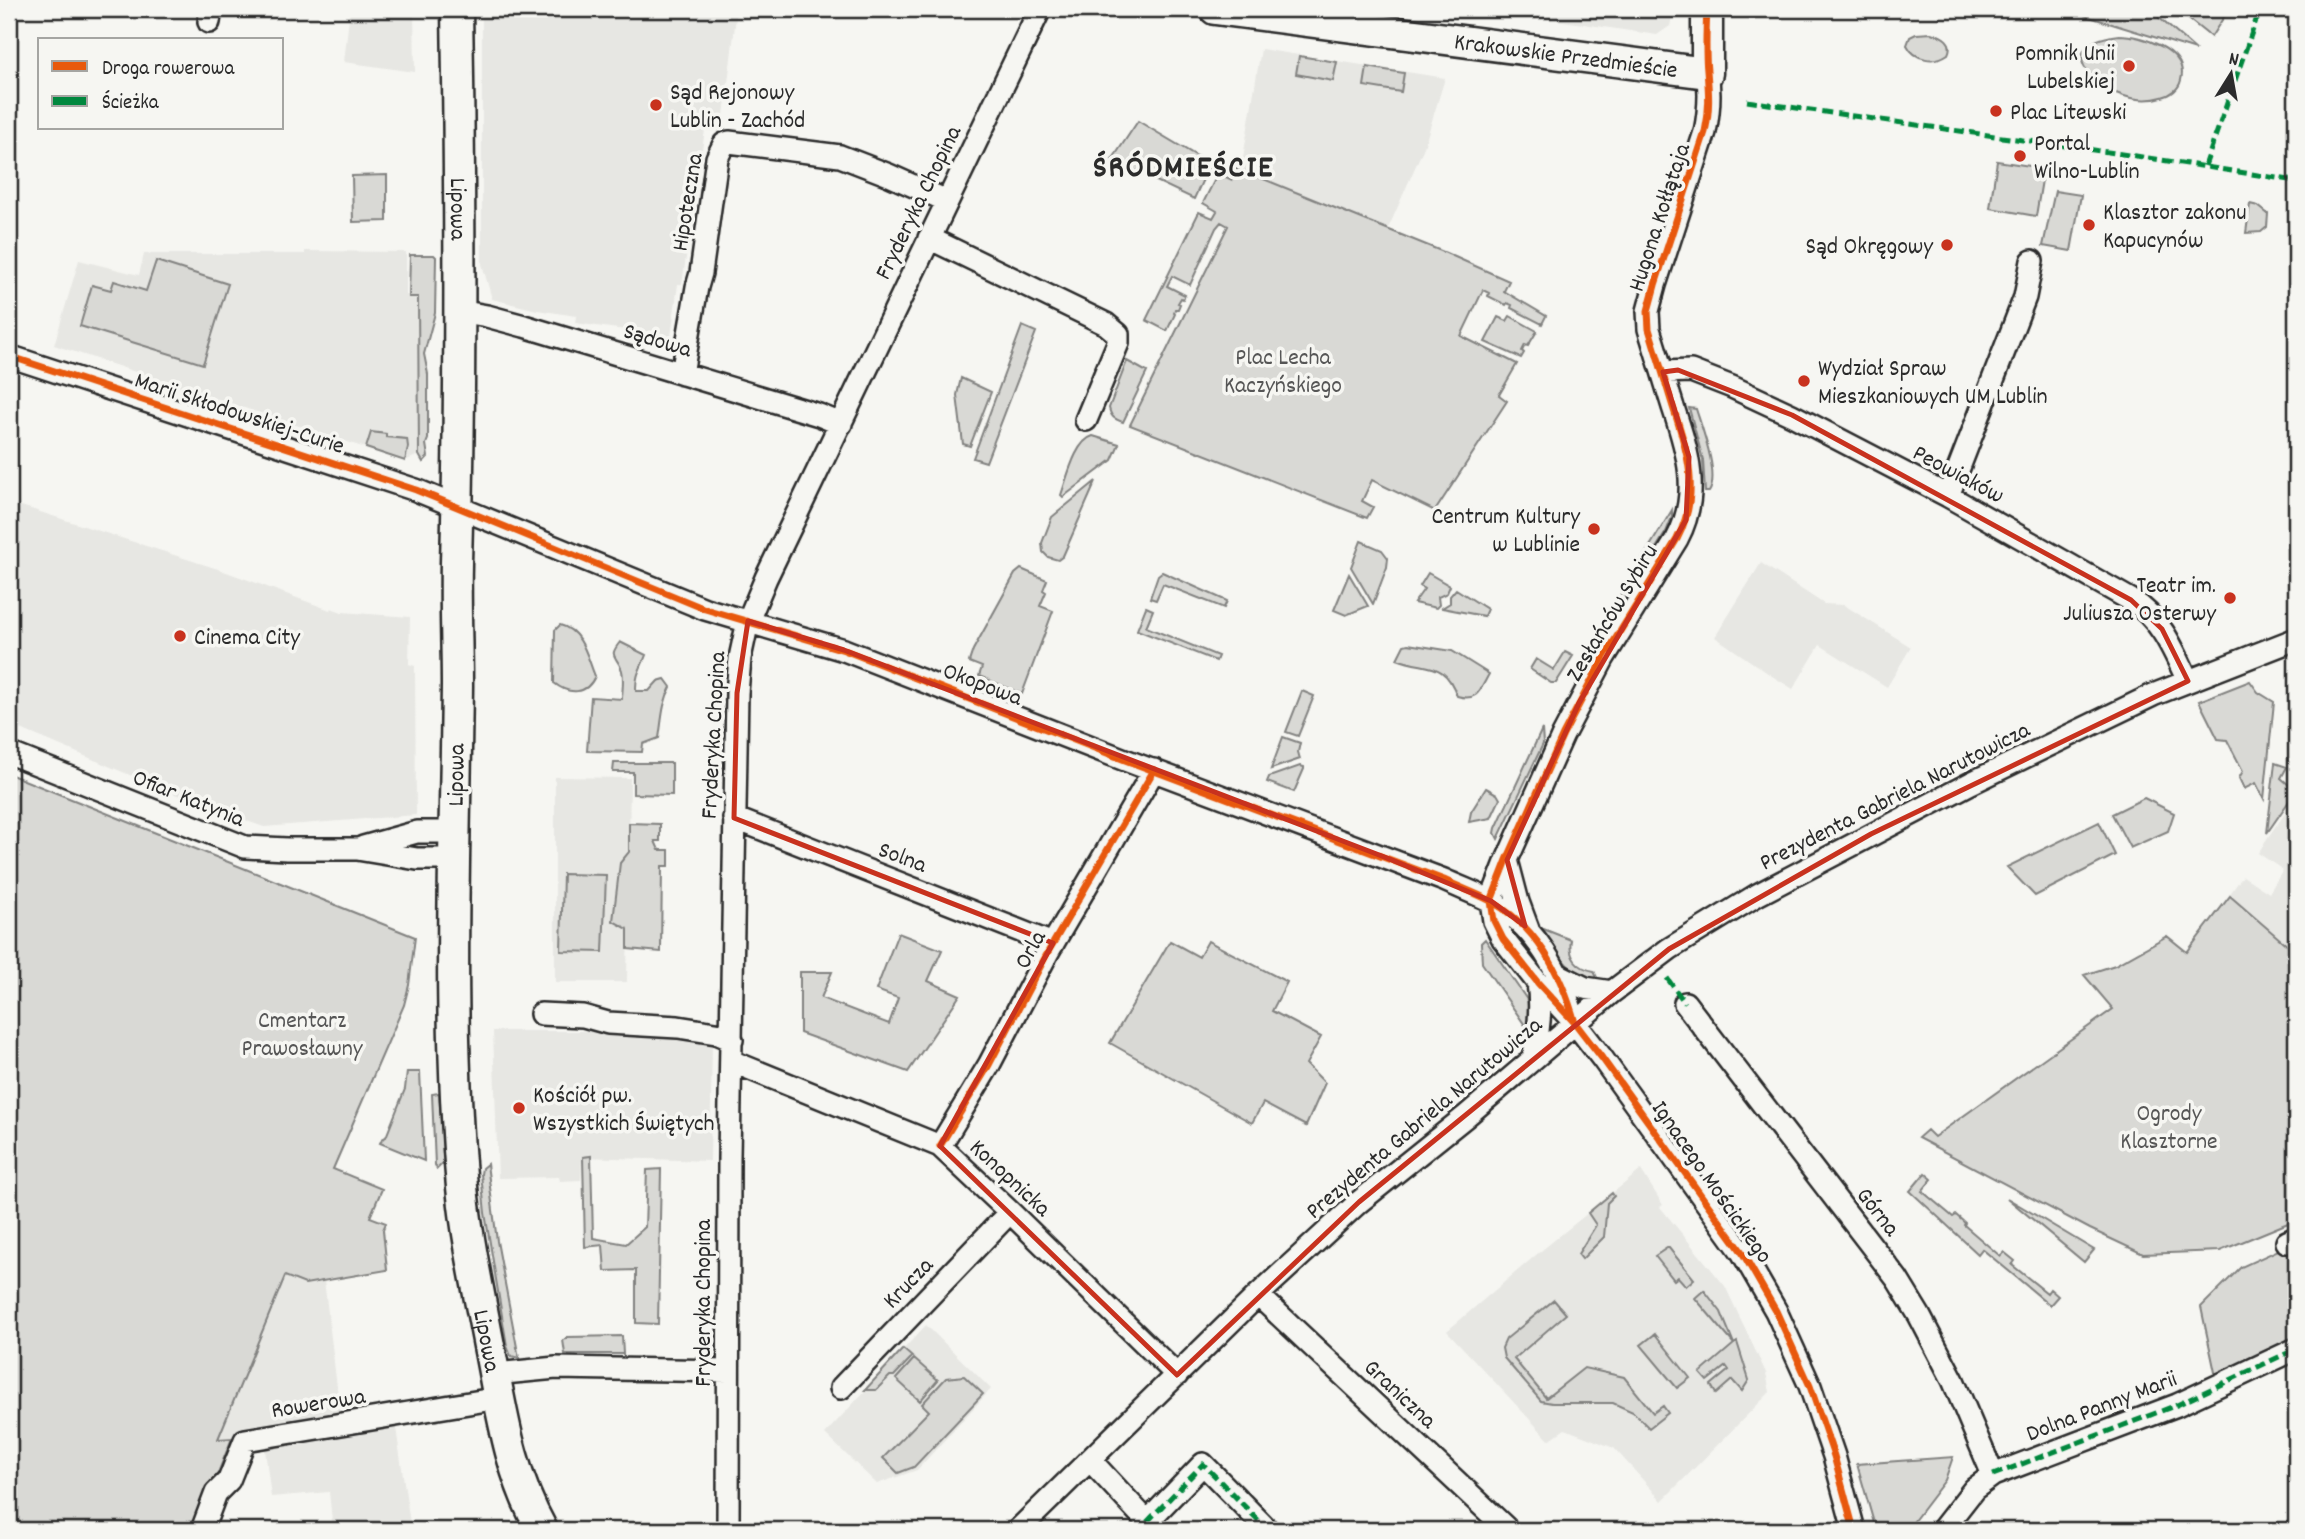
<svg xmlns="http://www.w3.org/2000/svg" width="2305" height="1539" font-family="Dekko,sans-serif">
<rect width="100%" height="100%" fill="#f6f6f2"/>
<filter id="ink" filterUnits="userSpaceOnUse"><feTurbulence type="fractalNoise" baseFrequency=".0143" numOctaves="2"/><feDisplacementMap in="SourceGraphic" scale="14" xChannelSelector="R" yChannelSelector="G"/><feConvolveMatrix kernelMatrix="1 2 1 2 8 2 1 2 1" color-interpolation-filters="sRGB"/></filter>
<g filter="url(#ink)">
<!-- built -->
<path fill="#e7e7e3" d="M350,9h64l1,63 -71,-10z
M482,9h255l-15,123 -17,-2 -23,154h-4l-8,60 -39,-4 1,-9 -57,-8 1,-7 -39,-6 -45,-11 -10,-35z
M1483,9h191l-4,17 -13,9z
M1261,49l184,29 -21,69 -36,82 -147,-59z
M305,251l101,1v43h15v159l-16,7 -351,-116 25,-85 60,15 5,-21h161z
M9,502l212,68 109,40 1,-2 11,4 68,5 -1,47 6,2 1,149 -152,12 -63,-22 -192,-81z
M1761,563l63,41 20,1 67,42 -24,40 -67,-42 -27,44 -21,-13 -57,-39z
M555,777l75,1 -3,204h-72z
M2296,797v360l-109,-205 56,-76 26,17 14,-23 -25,-17z
M493,1031h165l54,11 -2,119 -128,-4 -1,23 -21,1 -1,-4 -61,1z
M1641,1170l22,35 -3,2 65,79 41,87 4,19 -108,109 -48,-53 -49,-19 -16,11 -102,-109 89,-76z
M286,1276l19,8 19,-4 17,140 -124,20z
M926,1325l65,64 -74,81 -40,14 -52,-50z
M395,1421l16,109h-78l-4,-38 -58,5 -7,-55z"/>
<!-- green -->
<path fill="#d9d9d5" stroke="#828280" stroke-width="2" d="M2098,9h51l47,41 -110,-34z
M2176,9h53l-18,28z
M1932,33c11,3 22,9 16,21 -13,9 -33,7 -41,-9l3,-8 6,-3z
M2119,35c22,0 70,15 62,45 -2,9 -10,15 -19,17 -50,16 -126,-52 -43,-62z
M1299,56l38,6 -4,19 -37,-7z
M1367,67l37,6 -3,19 -37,-6z
M1138,121l72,43 -16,35 -82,-39z
M1219,161l227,92 63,28 -5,10 42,25 -4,8 -31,-16 1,-3 -5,-2 -1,2 -18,-9 1,-3 -6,-3 -22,46 56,28 -18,31 8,6 -72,110 -63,-31 -10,21 11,6 -6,11 -237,-93 98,-199 -7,-4 -5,6 -26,57 -18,-9 -5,10 18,9 -2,4 -2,-1 -3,5 2,1 -2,5h-3l-1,4 1,1 -8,17 -21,-11 53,-108 14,6 4,-7 -14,-8 15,-30 14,7 5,-9z
M1997,161l47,7 -8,48 -46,-8z
M387,175v46l-34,1 -1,-46z
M2055,191l26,4 -10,56 -28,-5z
M2250,204l8,2 10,8 -1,13 -6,5 -15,1z
M410,255h24l2,2 -1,56 -11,41 4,20v65l-2,5 2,13 -5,5 -4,-7 -1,-158h-9z
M156,261l72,23 -25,80 -123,-38 12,-41 19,5 3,-9 32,10z
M1510,316l27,15 -9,15 -3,-1 -3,6 2,2 -3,5 -36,-16 13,-25 9,4z
M1022,326l14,6 -50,130 -13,-4z
M1127,361l20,11 -24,50c-9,-3 -12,-5 -14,-14z
M961,378l30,14 -21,54 -7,-2 -6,-49z
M1689,408l7,1c6,19 24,67 13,83h-4l-2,-32z
M371,432l15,2v3l21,2 1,8 -3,14 -39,-13z
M1093,436l26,8 -7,16 -49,37 -2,-2c6,-16 14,-54 32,-59z
M1096,481l-33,75 -5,4 -10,-3 -5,-5 -1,-9 10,-26z
M1672,510v7l-6,15 -63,101 -3,-2v-3z
M1361,541l21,9 6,8 -1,9 -14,37 -22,-37z
M1021,569l26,11 -4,10 3,2 -6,14 13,5 -31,83 -43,-18 3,-9 -13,-5 4,-12 42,-76z
M1162,572l65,29 -3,7 -61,-24 -7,16 -6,-2 8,-23z
M1428,573l22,13 -3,7 -9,4 1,8 -3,3 -22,-5 10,-14 -4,-3z
M1349,574l19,32 -22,9 -12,-5z
M1456,589l31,20 -3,7 -42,-8 8,-5v-7z
M1146,607l7,3 -7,17 72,29 -2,5 -79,-31z
M560,625c23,6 27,32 35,51 -8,19 -26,19 -41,7l1,-53z
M620,642l26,13c-6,16 -10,17 -10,36h13l9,-10 7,-2 6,8c-9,16 -9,33 -12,51l-16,6 -1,8 -55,-1 4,-54 31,2c0,-9 3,-23 -1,-31 -5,-13 -13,-11 -1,-26z
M1408,644l44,7 37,23c-9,16 -11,28 -32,22 -13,-37 -30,-25 -60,-37l7,-14z
M1565,652l8,4 -17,27h-5l-21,-14 6,-10 18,11z
M2250,681l8,11 16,10 -10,97 -8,-16 -12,6 -5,-11 4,-7 -16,-31 -9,-1 -19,-38z
M1302,691l12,5 -16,40 -12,-4z
M1542,729l1,15 -45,95 -3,-6 1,-5z
M1283,737l17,6 -2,9 2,7 -29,10z
M614,763h58v32l-39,-1v-22h-20z
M2275,763l12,4 -6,11 15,13 -29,42z
M1300,766l4,1v2l-10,23 -27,-10 2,-5z
M9,774l406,163 -6,48 -5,20 -71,164 49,20 -12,28 16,6 -3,7 4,40 -82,14 -20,-8 -67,163 14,-1 -37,92h-186z
M1486,788l11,6 3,5 -9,19 -22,4 2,-10z
M2144,798l30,15 -6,18 -38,17 -18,-34z
M2099,822l16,33 -80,41 -28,-29z
M629,823l31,1v17h-5l4,9h10v16h-7l-1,86 -33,-3v-20l-15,-8 7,-58 9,-11z
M563,874l43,1 -3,77 -42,-1z
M2230,896l66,57v264l-8,6 -68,28 -77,3 -53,-25 -172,-91 9,-8 7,7 179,-128 -29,-34 31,-10 52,-29 20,16z
M1541,928l30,12c-3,17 6,28 23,31l4,9c-29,-1 -43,-32 -57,-52z
M898,933l44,17 -14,31 32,14 -52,77 -108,-39v-61h32l-11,26 68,26 9,-26 -22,-8z
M1485,939l47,68 -3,24 -47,-68 -1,-20z
M1170,941l29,16 9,-16 79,41 -15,29 49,26 -15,27 19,19 -19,43 -43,-23 -11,20 -142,-80z
M407,1072h13l4,89 -44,-18 2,-4 4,-2 19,-48z
M439,1093l5,69 -7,7 -2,-4 -3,-71z
M591,1156l2,82 33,6 19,-17 2,-57 14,-1 -3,155 -22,-1v-53l-31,1 -2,-26 -18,2 -2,-90z
M487,1164l10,77 22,117 -8,-2 -4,-10 -22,-133 -4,-39 1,-6z
M1925,1173l7,6 -10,12 31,26 3,-2 9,8 -1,2 36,31 4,-4 11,9 -3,4 35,28 3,-4 8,7 -8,9 -68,-56 -4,5 -68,-63z
M1612,1193l2,3 -7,7 -3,34 -22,22 -4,-5 18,-29 -8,-12z
M2007,1198l87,52 -10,12z
M2296,1242v100l-80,35 -15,-70 40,-40z
M1667,1248h2l25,31 -8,7 -8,-9 -4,3 -19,-24z
M1704,1290l17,22 13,32 3,-2 12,38 -7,11 -10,-11 -16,14 -5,-9 18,-15 -3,-4 -19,15 -7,-8 34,-29 -39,-46z
M1554,1300l12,14 -52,45 32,39 38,-30 40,9 29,36 10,-7 5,7 -19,15 -16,-16 -20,-9h-61l-11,-2 -37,-43 -2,-10 4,-9z
M1655,1334l35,44 -13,10 -36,-43z
M622,1336l1,18h-58l-2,-14 4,-1v-2z
M903,1349l9,8 -18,19h-4l-14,14h-11z
M914,1359l24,21 -18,21 -24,-22z
M964,1376l19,18 -69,73 -16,6 -15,-15 46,-47 -7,-7 24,-26z
M1953,1457l-8,23 -38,50h-31l-19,-66z"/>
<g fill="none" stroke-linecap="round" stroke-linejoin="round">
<!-- street casing -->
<g stroke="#2b2b2b" stroke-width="26">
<path id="street" d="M209,22l2,-13
M1707,73c4,21 2,39 -2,59l-50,153 -7,26 1,18c8,26 16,52 24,78 15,45 28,87 4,132l-74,120 -40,76 -56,125 -16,41 3,20 9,18 35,44 37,40 27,35 140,194 34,59 34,75 24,70 20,74
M929,238l177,86 12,10v9l-32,77
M459,311l28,5 37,10 295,89 22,9
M9,356l407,134 289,119 139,41 281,110 319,120c15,7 31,13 45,20 48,26 72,73 86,123
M1663,372l28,-1 41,16 60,28 156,81 183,104c30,18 43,51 57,81
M682,374l15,-87 4,-14 16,-115 7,-14 5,-2 111,14 49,19 58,26
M1948,496l77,-199 7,-36
M9,753l236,94 42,2h70l60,10h36
M734,818l319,126
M363,847l54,-15h37
M1507,860l11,42 10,27
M1559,975l26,13 27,4
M1685,1003l212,276 22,36 34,65 40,95
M541,1014l42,2 25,7 70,4 38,6 16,7
M1533,1058c6,-25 9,-49 5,-75
M731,1061l209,85 70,66 167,163
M940,1146l49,-81 59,-113 106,-182
M2287,1242l9,-4
M1258,1295l250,235
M495,1374l61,-6 172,3
M841,1388l169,-176
M1090,1460l65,70
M1147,1522l56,-58 65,66
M202,1530l14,-37 13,-13 16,-40 254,-42
M728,1530l1,-372 8,-465 3,-35 8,-37 18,-43 274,-569
M1018,1530l240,-235 101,-93 106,-85 147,-125 57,-43 88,-54 214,-112 182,-88 143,-56
M1942,1530l32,-41 19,-14 184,-70 119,-56"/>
</g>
<!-- secondary casing -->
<g stroke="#2b2b2b" stroke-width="35">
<g id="secondary">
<path id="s1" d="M457,9c3,184 4,370 -1,554 -1,41 1,82 1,123 -2,167 -10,334 5,501 5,53 17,106 27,159 13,66 20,125 53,184"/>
<path id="s2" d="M1215,9l492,64v-64"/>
</g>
</g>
<!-- street -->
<use href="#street" stroke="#f6f6f2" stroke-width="21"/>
<!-- secondary -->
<use href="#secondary" stroke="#f6f6f2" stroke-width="30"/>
<!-- quiet -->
<path stroke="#00873e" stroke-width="5" stroke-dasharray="10 5" stroke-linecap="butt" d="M1747,101l389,55 160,25
M2205,166l55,-157
M1667,978l18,25
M1993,1475l184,-70 119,-56
M1147,1522l56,-58 65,66"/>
<!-- cycleway casing -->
<g stroke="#f6f6f2" stroke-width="11">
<path id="cycleway" d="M1707,9c-1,20 -2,41 0,62 2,23 3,38 -2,61l-50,153 -7,26 1,18c8,26 16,52 24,78 15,45 28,87 4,132l-74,120 -40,76 -56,125 -16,41 3,20 9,18 35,44 37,40 27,35 140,194 34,59 34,75 24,70 20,74
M9,356l407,134 289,119 139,41 281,110 319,120c15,7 31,13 45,20 48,26 72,73 86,123
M940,1146l49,-81 59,-113 106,-182"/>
</g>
<!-- cycleway -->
<use href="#cycleway" stroke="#e8590c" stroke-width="7"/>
</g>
</g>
<!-- marked area -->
<path fill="none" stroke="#c8321e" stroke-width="5" stroke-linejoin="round" d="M1678,370l114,45 339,185 31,29 26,52 -317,153 -202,115 -310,253 -182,173 -237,-229 113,-203 -319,-125 3,-125 11,-72 96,29 543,208 104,43 34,25 -18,-66 72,-157 107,-183 3,-63 -26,-85z"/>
<!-- markers -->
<g fill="#c8321e" stroke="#f6f6f2" stroke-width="2.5">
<circle cx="2129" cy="66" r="7"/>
<circle cx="656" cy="105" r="7"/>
<circle cx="1996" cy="111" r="7"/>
<circle cx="2020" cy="156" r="7"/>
<circle cx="2089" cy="225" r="7"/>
<circle cx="1947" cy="245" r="7"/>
<circle cx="1804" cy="381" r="7"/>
<circle cx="1594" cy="529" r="7"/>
<circle cx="2230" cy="598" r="7"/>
<circle cx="180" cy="636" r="7"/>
<circle cx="519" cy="1108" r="7"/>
</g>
<g text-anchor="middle" stroke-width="7" stroke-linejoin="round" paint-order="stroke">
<!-- poi labels -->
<g font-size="24" fill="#2b2b2b" stroke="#f6f6f2" text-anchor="start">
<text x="2115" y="60" text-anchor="end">Pomnik Unii<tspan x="2115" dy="28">Lubelskiej</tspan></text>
<text x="670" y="99">Sąd Rejonowy<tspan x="670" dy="28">Lublin - Zachód</tspan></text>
<text x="2010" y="119">Plac Litewski</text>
<text x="2034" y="150">Portal<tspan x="2034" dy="28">Wilno-Lublin</tspan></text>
<text x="2103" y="219">Klasztor zakonu<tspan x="2103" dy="28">Kapucynów</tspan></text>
<text x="1933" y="253" text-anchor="end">Sąd Okręgowy</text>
<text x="1818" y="375">Wydział Spraw<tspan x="1818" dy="28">Mieszkaniowych UM Lublin</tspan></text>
<text x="1580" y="523" text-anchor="end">Centrum Kultury<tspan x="1580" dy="28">w Lublinie</tspan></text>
<text x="2216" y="592" text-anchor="end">Teatr im.<tspan x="2216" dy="28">Juliusza Osterwy</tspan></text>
<text x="194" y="644">Cinema City</text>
<text x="533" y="1102">Kościół pw.<tspan x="533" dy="28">Wszystkich Świętych</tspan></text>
</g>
<!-- street labels -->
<g font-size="24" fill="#2b2b2b" stroke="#f6f6f2">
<text dy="8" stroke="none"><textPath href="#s2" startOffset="354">Krakowskie Przedmieście</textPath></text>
<text transform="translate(686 202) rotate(-81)" y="8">Hipoteczna</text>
<text transform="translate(917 202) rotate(-64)" y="8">Fryderyka Chopina</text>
<text dy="8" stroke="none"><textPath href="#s1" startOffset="200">Lipowa</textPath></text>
<text transform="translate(1658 217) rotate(-72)" y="8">Hugona Kołłątaja</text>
<text transform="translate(658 339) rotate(17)" y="8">Sądowa</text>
<text transform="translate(240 412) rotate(18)" y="8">Marii Skłodowskiej-Curie</text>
<text transform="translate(1959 473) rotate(28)" y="8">Peowiaków</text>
<text transform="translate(1611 612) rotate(-59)" y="8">Zesłańców Sybiru</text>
<text transform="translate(983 683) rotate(21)" y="8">Okopowa</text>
<text transform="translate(712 735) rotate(-87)" y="8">Fryderyka Chopina</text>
<text transform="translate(455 775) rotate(-89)" y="8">Lipowa</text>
<text transform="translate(1894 795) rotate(-27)" y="8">Prezydenta Gabriela Narutowicza</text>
<text transform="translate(189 797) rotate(22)" y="8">Ofiar Katynia</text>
<text transform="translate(903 856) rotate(21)" y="8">Solna</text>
<text transform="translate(1029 949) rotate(-61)" y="8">Orla</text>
<text transform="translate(1423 1117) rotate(-40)" y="8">Prezydenta Gabriela Narutowicza</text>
<text transform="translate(1011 1177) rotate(43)" y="8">Konopnicka</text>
<text transform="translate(1713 1181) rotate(55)" y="8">Ignacego Mościckiego</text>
<text transform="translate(1879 1211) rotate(52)" y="8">Górna</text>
<text transform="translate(907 1282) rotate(-46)" y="8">Krucza</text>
<text transform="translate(702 1303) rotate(-90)" y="8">Fryderyka Chopina</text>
<text dy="8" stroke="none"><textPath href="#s1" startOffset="1334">Lipowa</textPath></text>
<text transform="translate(1401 1393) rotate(43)" y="8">Graniczna</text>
<text transform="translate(318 1402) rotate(-9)" y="8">Rowerowa</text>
<text transform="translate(2101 1405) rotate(-21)" y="8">Dolna Panny Marii</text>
</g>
<!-- park labels -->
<g font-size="24" fill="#565656" stroke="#f6f6f2">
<text x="1283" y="364">Plac Lecha<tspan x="1283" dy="28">Kaczyńskiego</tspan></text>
<text x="302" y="1027">Cmentarz<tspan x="302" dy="28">Prawosławny</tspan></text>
<text x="2169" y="1120">Ogrody<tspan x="2169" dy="28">Klasztorne</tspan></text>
</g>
<!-- district labels -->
<g font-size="32" font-weight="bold" letter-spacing="2" fill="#2b2b2b" stroke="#f6f6f2">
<text x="1184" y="176">ŚRÓDMIEŚCIE</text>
</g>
</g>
<!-- margin -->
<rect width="2305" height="1539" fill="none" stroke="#f6f6f2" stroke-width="35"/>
<rect x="18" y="18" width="2270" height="1504" fill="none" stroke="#2b2b2b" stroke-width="2.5" filter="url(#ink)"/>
<!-- legend -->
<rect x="38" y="38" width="245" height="91" fill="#f6f6f2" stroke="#a5a5a2" stroke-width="2"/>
<rect x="52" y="61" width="35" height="10" fill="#e8590c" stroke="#a5a5a2" stroke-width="2"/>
<text x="102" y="74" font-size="21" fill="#2b2b2b">Droga rowerowa</text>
<rect x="52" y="96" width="35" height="10" fill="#00873e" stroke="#a5a5a2" stroke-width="2"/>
<text x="102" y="108" font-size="21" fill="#2b2b2b">Ścieżka</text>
<!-- north arrow -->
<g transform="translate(2231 74) rotate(11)" stroke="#f6f6f2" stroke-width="5" paint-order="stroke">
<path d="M0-5L12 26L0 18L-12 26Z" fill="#2b2b2b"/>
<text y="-10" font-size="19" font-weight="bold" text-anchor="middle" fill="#2b2b2b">N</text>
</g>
</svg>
